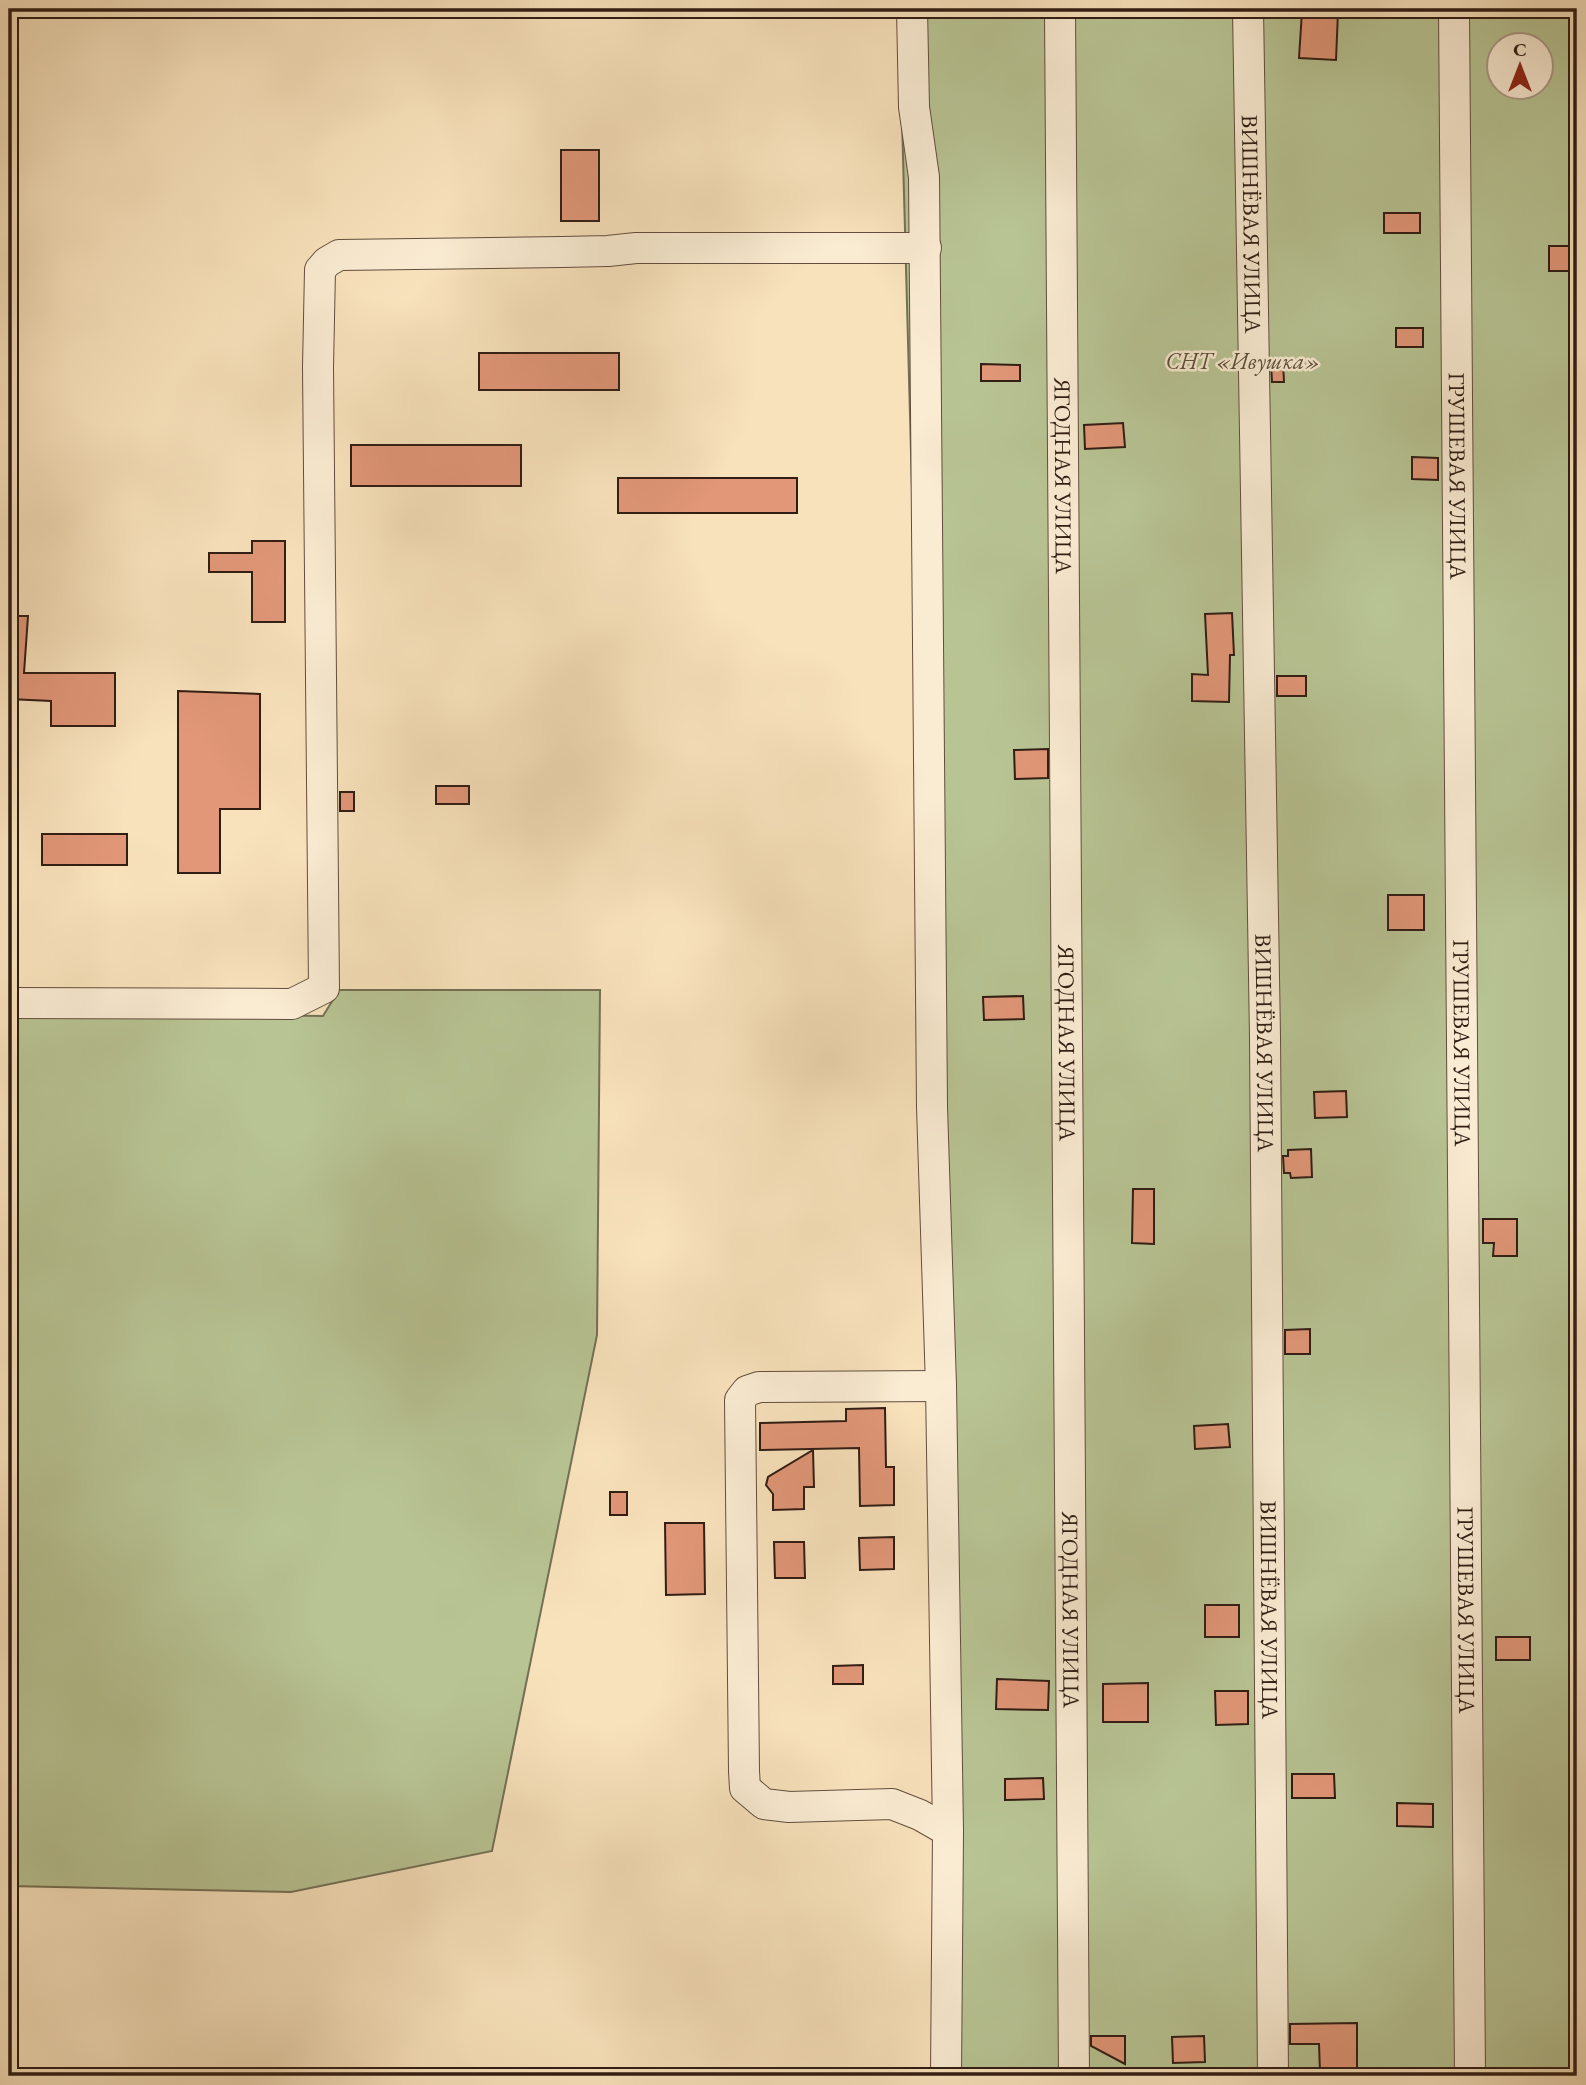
<svg xmlns="http://www.w3.org/2000/svg" width="1586" height="2085" font-family="'EB Garamond',serif">
<rect width="100%" height="100%" fill="#f8e2bc"/>
<filter id="stains"><feTurbulence type="fractalNoise" baseFrequency=".00286" numOctaves="4"/><feColorMatrix values="0 0 0 0 .2 0 0 0 0 .09 0 0 0 0 .02 0 0 0 .5 -.17"/></filter>
<radialGradient id="worn" r=".72"><stop offset=".6" stop-color="#630" stop-opacity="0"/><stop offset="1" stop-color="#630" stop-opacity=".3"/></radialGradient>
<!-- green -->
<path fill="#b8c494" stroke="#747054" stroke-width="2" fill-rule="evenodd" d="M899,9h678v2067h-622zM1498,46h42v42h-42z
M339,990h261l-3,345 -105,516 -201,41 -282,-6v-874l314,4z"/>
<!-- building -->
<path fill="#e19778" stroke="#311d14" stroke-width="2" d="M1302,11l36,1 -2,48 -37,-2z
M561,150h38v71h-38z
M1384,213h36v20h-36z
M1549,246h28v25h-28z
M1396,328h27v19h-27z
M479,353h140v37h-140z
M1283,362l1,20h-12l-1,-19z
M981,364l39,1v16h-39z
M1123,423l2,24 -40,2 -1,-24z
M351,445h170v41h-170z
M1412,457l26,1v22l-26,-1z
M618,478h179v35h-179z
M252,541h33v81h-33v-50h-43v-19h43z
M1232,613l2,42h-4l-1,47 -37,-1v-27l16,1 -3,-61z
M9,616h19l-4,57h91v53h-64v-25l-42,-2z
M1277,676h29v20h-29z
M178,691l82,3v115h-40v64h-42z
M1048,749v29l-33,1 -1,-29z
M436,786h33v18h-33z
M340,792h14v19h-14z
M42,834h85v31h-85z
M1388,895h36v35h-36z
M1023,996l1,23 -40,1 -1,-23z
M1346,1091l1,26 -32,1 -1,-26z
M1311,1149l1,28 -21,1 -1,-5h-6l-1,-17h5v-6z
M1133,1189h21v55l-22,-1z
M1483,1219h34v37h-24l1,-13h-11z
M1310,1329v25h-25v-24z
M885,1408l1,59h8v38l-34,1 -1,-58 -99,2v-27l86,-2v-12z
M1228,1424l2,23 -35,2 -1,-23z
M813,1450l1,37h-10v22l-31,1v-16l-7,-9 2,-8z
M610,1492h17v23h-17z
M665,1523h39l1,71 -39,1z
M894,1537v32l-34,1 -1,-32z
M774,1542h30l1,36h-30z
M1205,1605h34v32h-34z
M1496,1637h34v23h-34z
M863,1665v19h-30v-18z
M997,1679l52,2 -1,29 -52,-1z
M1148,1683v39h-45v-38z
M1215,1691h33v33l-32,1z
M1292,1774h42l1,24h-43z
M1043,1778l1,21 -39,1v-21z
M1397,1803l36,1v23l-36,-1z
M1357,2023v48l-37,1 -1,-28h-29v-20z
M1091,2036h34v28l-34,-18z
M1204,2036l1,26 -32,1 -1,-26z"/>
<g fill="none" stroke-linecap="round" stroke-linejoin="round">
<!-- minor casing -->
<g stroke="#634e3e" stroke-width="32">
<g id="minor">
<path d="M912,9l2,98 10,70 8,930 9,279 7,445 -2,245"/>
<path id="s1" d="M1060,9l14,2067"/>
<path id="s2" d="M1248,9l17,1028 8,1039"/>
<path id="s3" d="M1454,9l16,2067"/>
<path d="M9,1003l283,1 32,-16 -6,-621 2,-97 7,-8 12,-7 223,-3 46,-1 28,-3h290"/>
<path d="M941,1386l-182,1 -12,4 -7,9 4,371 1,17 19,16 25,3 103,-3 28,11 28,16"/>
</g>
</g>
<!-- minor -->
<use href="#minor" stroke="#faecd3" stroke-width="30"/>
</g>
<g text-anchor="middle" stroke-width="5" stroke-linejoin="round" paint-order="stroke">
<!-- street labels -->
<g font-size="23" fill="#311d14" stroke="#faecd3">
<text dy="8" stroke="none"><textPath href="#s2" startOffset="215">ВИШНЁВАЯ УЛИЦА</textPath></text>
<text dy="8" stroke="none"><textPath href="#s1" startOffset="467">ЯГОДНАЯ УЛИЦА</textPath></text>
<text dy="8" stroke="none"><textPath href="#s3" startOffset="467">ГРУШЕВАЯ УЛИЦА</textPath></text>
<text dy="8" stroke="none"><textPath href="#s1" startOffset="1034">ЯГОДНАЯ УЛИЦА</textPath></text>
<text dy="8" stroke="none"><textPath href="#s2" startOffset="1034">ВИШНЁВАЯ УЛИЦА</textPath></text>
<text dy="8" stroke="none"><textPath href="#s3" startOffset="1034">ГРУШЕВАЯ УЛИЦА</textPath></text>
<text dy="8" stroke="none"><textPath href="#s1" startOffset="1601">ЯГОДНАЯ УЛИЦА</textPath></text>
<text dy="8" stroke="none"><textPath href="#s2" startOffset="1601">ВИШНЁВАЯ УЛИЦА</textPath></text>
<text dy="8" stroke="none"><textPath href="#s3" startOffset="1601">ГРУШЕВАЯ УЛИЦА</textPath></text>
</g>
<!-- park labels -->
<g font-size="23" font-style="italic" fill="#5a4f3a" stroke="#faecd3">
<text x="1243" y="369">СНТ «Ивушка»</text>
</g>
</g>
<!-- margin -->
<rect width="1586" height="2085" fill="none" stroke="#f8e2bc" stroke-width="35"/>
<rect x="10" y="10" width="1565" height="2064" fill="none" stroke="#311d14" stroke-width="3.5"/>
<rect x="18" y="18" width="1551" height="2050" fill="none" stroke="#311d14" stroke-width="2"/>
<!-- north arrow -->
<g transform="translate(1520 66)"><circle r="33" fill="#faecd3" stroke="#aa9987" stroke-width="2"/>
<path d="M0-5L12 26L0 18L-12 26Z" fill="#8f2418"/>
<text y="-10" font-size="19" font-weight="bold" text-anchor="middle" fill="#311d14">С</text>
</g>
<rect width="100%" height="100%" filter="url(#stains)"/>
<rect width="100%" height="100%" fill="url(#worn)"/>
</svg>
